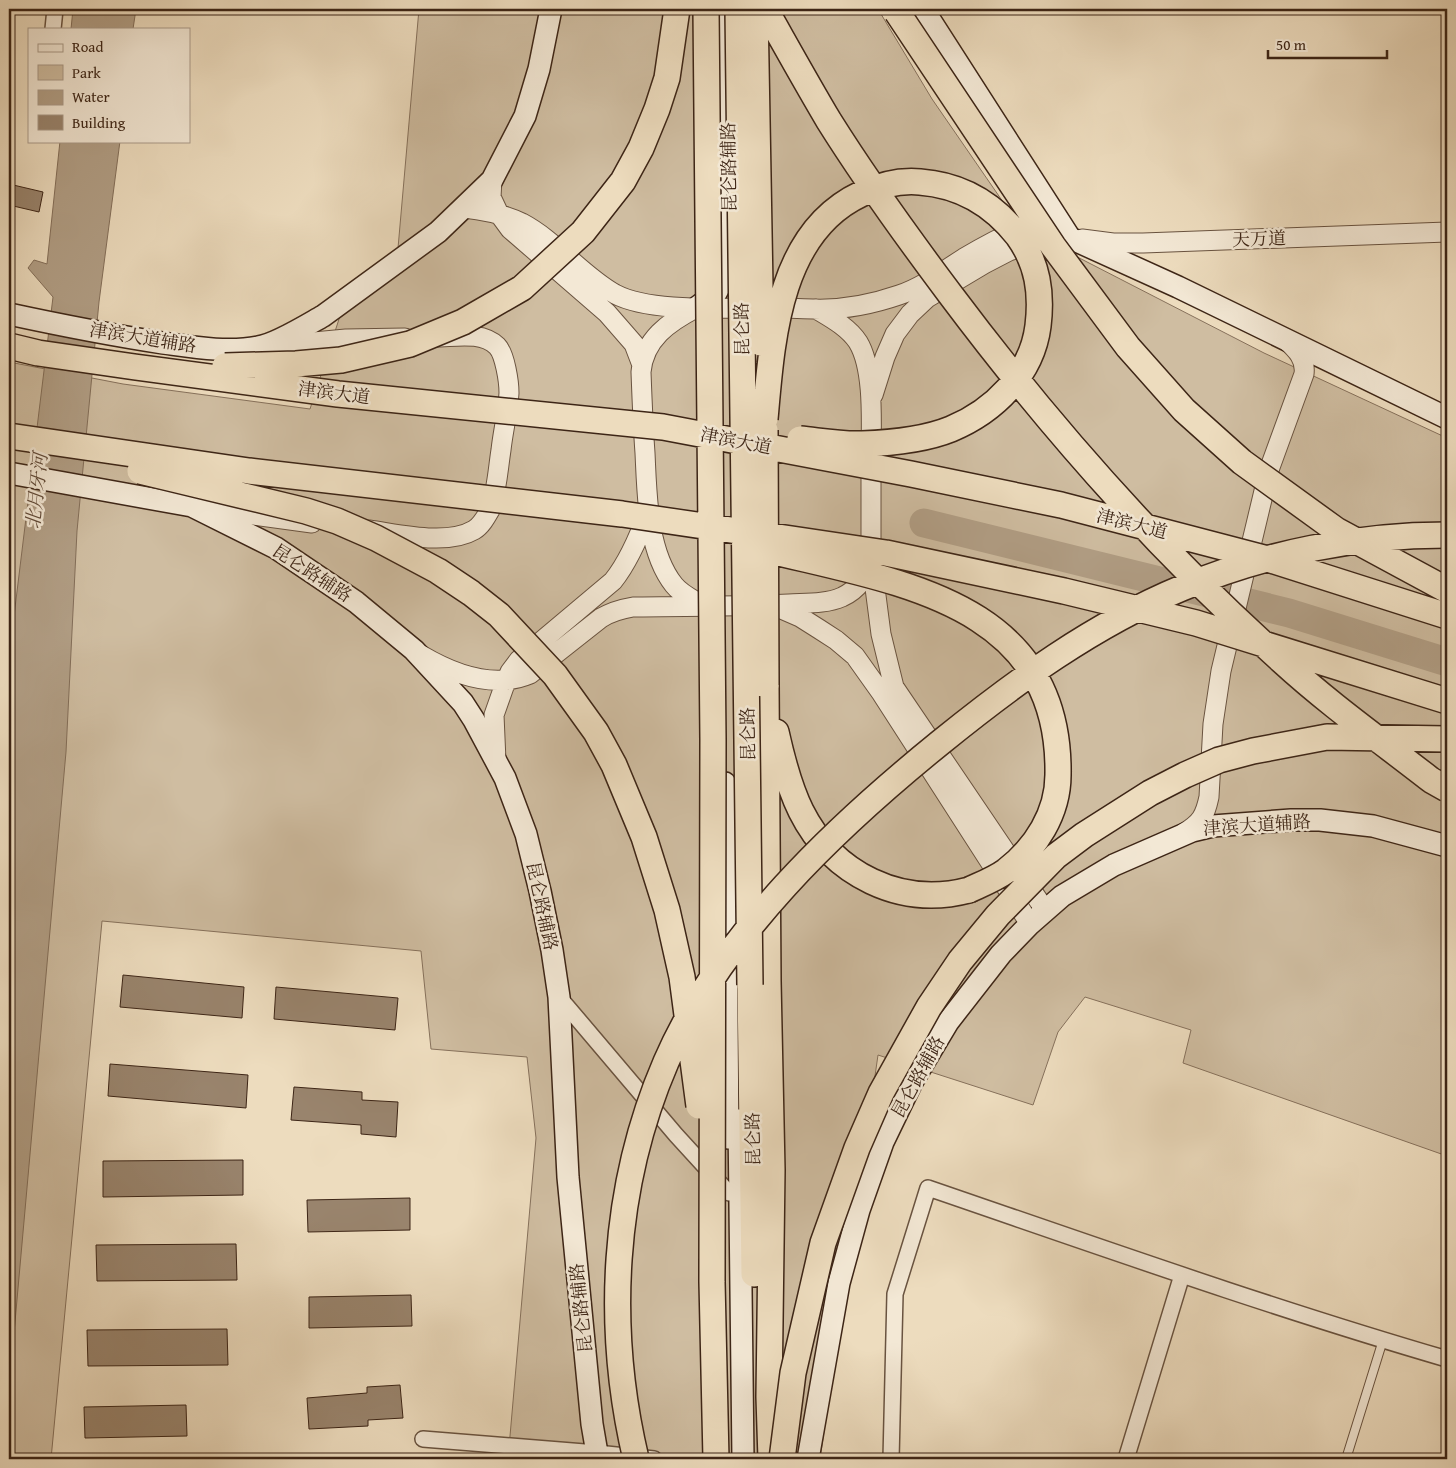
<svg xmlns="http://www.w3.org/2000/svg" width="1456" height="1468" font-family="'Gentium Book Plus','Noto Serif SC',serif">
<rect width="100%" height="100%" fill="#eddcbe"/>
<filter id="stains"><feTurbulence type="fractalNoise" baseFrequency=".004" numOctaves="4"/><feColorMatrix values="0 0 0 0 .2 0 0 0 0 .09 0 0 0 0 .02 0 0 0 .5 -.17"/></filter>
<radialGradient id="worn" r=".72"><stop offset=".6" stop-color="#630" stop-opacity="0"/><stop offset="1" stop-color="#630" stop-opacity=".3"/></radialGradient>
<!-- green -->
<path fill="#cfbda1" stroke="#86715c" d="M419,9h459l54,90 89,129 243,125 183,85v718l-264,-93 8,-33 -106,-33 -27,35 -25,73 -155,-50 -58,404h-312l28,-321 -9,-81 -96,-8 -10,-98 -319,-30 -51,538h-42v-1097l114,22 187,25 30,-93 56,-45z"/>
<!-- water -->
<path fill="#b19e85" stroke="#836e59" d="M73,9h63l-3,20h-62z
M60,141h60l-21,161 -22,229 -11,221 -57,637v-732l44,-360 -25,-29 6,-8 13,4z"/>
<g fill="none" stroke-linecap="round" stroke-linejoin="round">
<!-- river -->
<path stroke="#b19e85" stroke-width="29" d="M924,523l365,90 158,49"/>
</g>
<!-- building -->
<path fill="#99846d" stroke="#3d2516" d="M9,184l34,8 -4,20 -30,-7z
M123,975l121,12 -2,31 -122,-11z
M276,987l122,11 -3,32 -121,-11z
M110,1064l138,11 -2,33 -138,-12z
M294,1087l68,5v8l36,2 -2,35 -35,-3v-9l-70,-5z
M243,1160v35l-140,2v-36z
M410,1198v32l-102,2 -1,-32z
M236,1244l1,36 -140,1 -1,-36z
M411,1295l1,31 -103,2v-31z
M227,1329l1,36 -140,1 -1,-36z
M400,1385l3,33 -35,2v6l-59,3 -2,-31 60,-5v-6z
M186,1405l1,31 -102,2 -1,-31z"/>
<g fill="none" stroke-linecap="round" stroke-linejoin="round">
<!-- service casing -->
<g stroke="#695340" stroke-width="10">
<path id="service" d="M1346,1459l37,-119"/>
</g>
<!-- minor casing -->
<g stroke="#695340" stroke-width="18">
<path id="minor" d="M53,29l2,-20
M559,997l117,138 53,58
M423,1439l174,14 57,6
M891,1459l4,-165 33,-106c172,59 344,120 519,171
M1126,1459l56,-184"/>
</g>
<!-- tertiary casing -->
<g stroke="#695340" stroke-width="21">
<path id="tertiary" d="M492,180l-1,17 8,17 11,15 97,84 27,31 8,21
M464,208c20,2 39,6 58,15 34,18 59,52 93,71 34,18 103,14 142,14 19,-1 37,1 56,1 28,1 60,-5 86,-14 24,-8 43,-23 65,-37 20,-12 39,-22 60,-31
M1082,239l31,4h30l304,-11
M696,308c-27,14 -52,31 -55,64 1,27 2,54 4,81 2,41 2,98 29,132 7,9 18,14 28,20
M271,346l75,-7 59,-1
M873,395l12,-38 10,-23 15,-20 17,-16 57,-34 25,-13 26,-8
M200,508l112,15
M369,530c30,4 78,16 105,0 7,-4 12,-13 16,-20 7,-19 8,-41 11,-60 2,-19 7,-38 8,-57 0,-11 -4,-39 -12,-47 -15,-15 -42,-9 -62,-9
M872,565l9,69 13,53 151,223
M777,607l23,10 19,12 17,11 19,16 27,38 148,230
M421,655c32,19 73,34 109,19l71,-56c10,-6 20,-9 32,-11 52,-1 104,0 156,-3 17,-1 37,0 53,-7 17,-8 24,-20 29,-38 0,-33 0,-66 0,-100 0,-32 4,-89 -13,-117 -10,-15 -27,-24 -42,-33
M496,761l-2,-46 12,-34 4,-9 9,-12 94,-79c16,-20 26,-44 35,-69
M1184,833c17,-10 21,-17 25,-36l4,-73 8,-53 48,-201 35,-96c2,-15 -7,-24 -18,-34"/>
</g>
<!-- secondary casing -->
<g stroke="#3d2516" stroke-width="24">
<path id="secondary" d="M923,9l147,229 108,49 269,131
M696,308l20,-15 8,-15 -6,-257
M9,314c51,11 102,21 154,29 30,4 64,10 95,4 17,-2 49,-22 65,-31l115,-84 54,-52 33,-64 14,-47 12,-60
M9,473l183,33 84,42 80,54 58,48 49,53 11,17 31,58 21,56 14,57 12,59 7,47 9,180 24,247 6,35
M725,783l3,355
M739,1120l4,339
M808,1459l31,-176 20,-73 24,-68 29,-60 36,-60 53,-68 29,-30 32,-28 52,-31 78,-34 21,-5 78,-6h29l53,6 74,20"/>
</g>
<!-- trunk casing -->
<g stroke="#3d2516" stroke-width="28">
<path id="trunk" d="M766,685l2,296 4,189 -3,227 2,62
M776,732c6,27 13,55 25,79 32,64 100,97 168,79
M750,985l4,289"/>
</g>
<!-- service -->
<use href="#service" stroke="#f3e8d5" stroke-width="8"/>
<!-- minor -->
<use href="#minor" stroke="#f3e8d5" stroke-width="15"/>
<!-- tertiary -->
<use href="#tertiary" stroke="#f3e8d5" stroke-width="19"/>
<!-- secondary -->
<use href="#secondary" stroke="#f3e8d5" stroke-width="21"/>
<!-- trunk -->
<use href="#trunk" stroke="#eddcbe" stroke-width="25"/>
<!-- trunk-bridge casing -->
<g stroke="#3d2516" stroke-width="28" stroke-linecap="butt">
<path id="trunk-bridge" d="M706,9l7,731 -1,542 4,177
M738,9l12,976
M755,9l6,334
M765,9c21,37 42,75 64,112 37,59 79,117 121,173 99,132 209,257 332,367 47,43 99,80 149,119l16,9
M897,12l156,234 75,101 56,63 58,52 94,68 111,60
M9,346l29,7 97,14 203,27 325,33 248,47 150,31 207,54 179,57
M225,366l71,-2 45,-4 69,-16 53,-22 59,-34 61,-56 40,-51 18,-33 16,-39 10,-31 10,-69
M765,419c7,-79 13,-186 96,-225 19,-9 38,-14 59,-12 41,3 73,22 98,54 20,28 24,57 20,90 -6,48 -44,85 -87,103 -27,11 -60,14 -89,15 -20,1 -42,-3 -62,-5
M765,430l1,255
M9,436l240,35 373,43 264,39 178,38 132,32 251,78
M140,471l166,40 31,10 39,17 62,33 33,22 28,22 56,60 41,57 18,33 30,72 23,73 15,67 17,129
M763,549c131,33 298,51 295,226 0,38 -22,73 -52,96 -11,8 -24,13 -37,19
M636,1459c-31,-131 -24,-272 30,-397 55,-127 170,-235 275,-320 74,-60 152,-117 241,-154 83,-35 175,-53 265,-53
M782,1459l11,-86 30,-130 34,-95 24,-55 48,-86 31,-46 38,-46 58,-59 28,-21 66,-42 35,-18 34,-15 34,-9 74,-14 120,2"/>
</g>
<!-- trunk-bridge -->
<use href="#trunk-bridge" stroke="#eddcbe" stroke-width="25"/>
</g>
<g text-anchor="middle" stroke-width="5" stroke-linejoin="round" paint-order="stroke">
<!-- street labels -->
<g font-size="18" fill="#3d2516" stroke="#f3e8d5">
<text transform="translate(729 167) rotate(-91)" y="6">昆仑路辅路</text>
<text transform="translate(1259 239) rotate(-2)" y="6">天万道</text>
<text transform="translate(742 329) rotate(-91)" y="6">昆仑路</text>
<text transform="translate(143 338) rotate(9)" y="6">津滨大道辅路</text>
<text transform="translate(334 393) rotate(7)" y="6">津滨大道</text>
<text transform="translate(736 441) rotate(11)" y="6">津滨大道</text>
<text transform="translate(1132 524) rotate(14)" y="6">津滨大道</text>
<text transform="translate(312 573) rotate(33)" y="6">昆仑路辅路</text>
<text transform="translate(748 734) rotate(-91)" y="6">昆仑路</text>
<text transform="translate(1257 825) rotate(-4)" y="6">津滨大道辅路</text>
<text transform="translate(542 906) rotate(78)" y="6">昆仑路辅路</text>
<text transform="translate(918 1077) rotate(-61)" y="6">昆仑路辅路</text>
<text transform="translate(753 1139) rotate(-91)" y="6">昆仑路</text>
<text transform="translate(581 1308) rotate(-96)" y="6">昆仑路辅路</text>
</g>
<!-- water labels -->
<g font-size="19" font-style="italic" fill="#604937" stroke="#f3e8d5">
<text transform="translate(36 491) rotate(-84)" y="7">北月牙河</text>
</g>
</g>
<!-- margin -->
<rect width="1456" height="1468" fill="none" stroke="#eddcbe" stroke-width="30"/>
<rect x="10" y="10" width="1436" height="1448" fill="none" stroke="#3d2516" stroke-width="2.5"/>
<rect x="15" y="15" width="1426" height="1438" fill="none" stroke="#3d2516"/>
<!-- legend -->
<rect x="28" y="28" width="162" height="115" fill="#f3e8d5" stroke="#aa9a89"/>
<rect x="38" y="44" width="25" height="8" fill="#f3e8d5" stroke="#aa9a89"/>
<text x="72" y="52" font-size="15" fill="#3d2516">Road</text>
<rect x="38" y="65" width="25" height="15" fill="#cfbda1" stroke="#aa9a89"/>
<text x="72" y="78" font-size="15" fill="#3d2516">Park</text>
<rect x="38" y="90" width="25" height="15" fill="#b19e85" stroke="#aa9a89"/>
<text x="72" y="102" font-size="15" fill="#3d2516">Water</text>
<rect x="38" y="115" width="25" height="15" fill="#99846d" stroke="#aa9a89"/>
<text x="72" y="128" font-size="15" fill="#3d2516">Building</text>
<!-- scale -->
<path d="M1268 50v8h119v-8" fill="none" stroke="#3d2516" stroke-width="2.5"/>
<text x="1276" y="50" font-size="15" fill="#3d2516" stroke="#f3e8d5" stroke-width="4" paint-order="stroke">50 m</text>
<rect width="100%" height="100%" filter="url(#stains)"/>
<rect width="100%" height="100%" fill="url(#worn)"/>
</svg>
